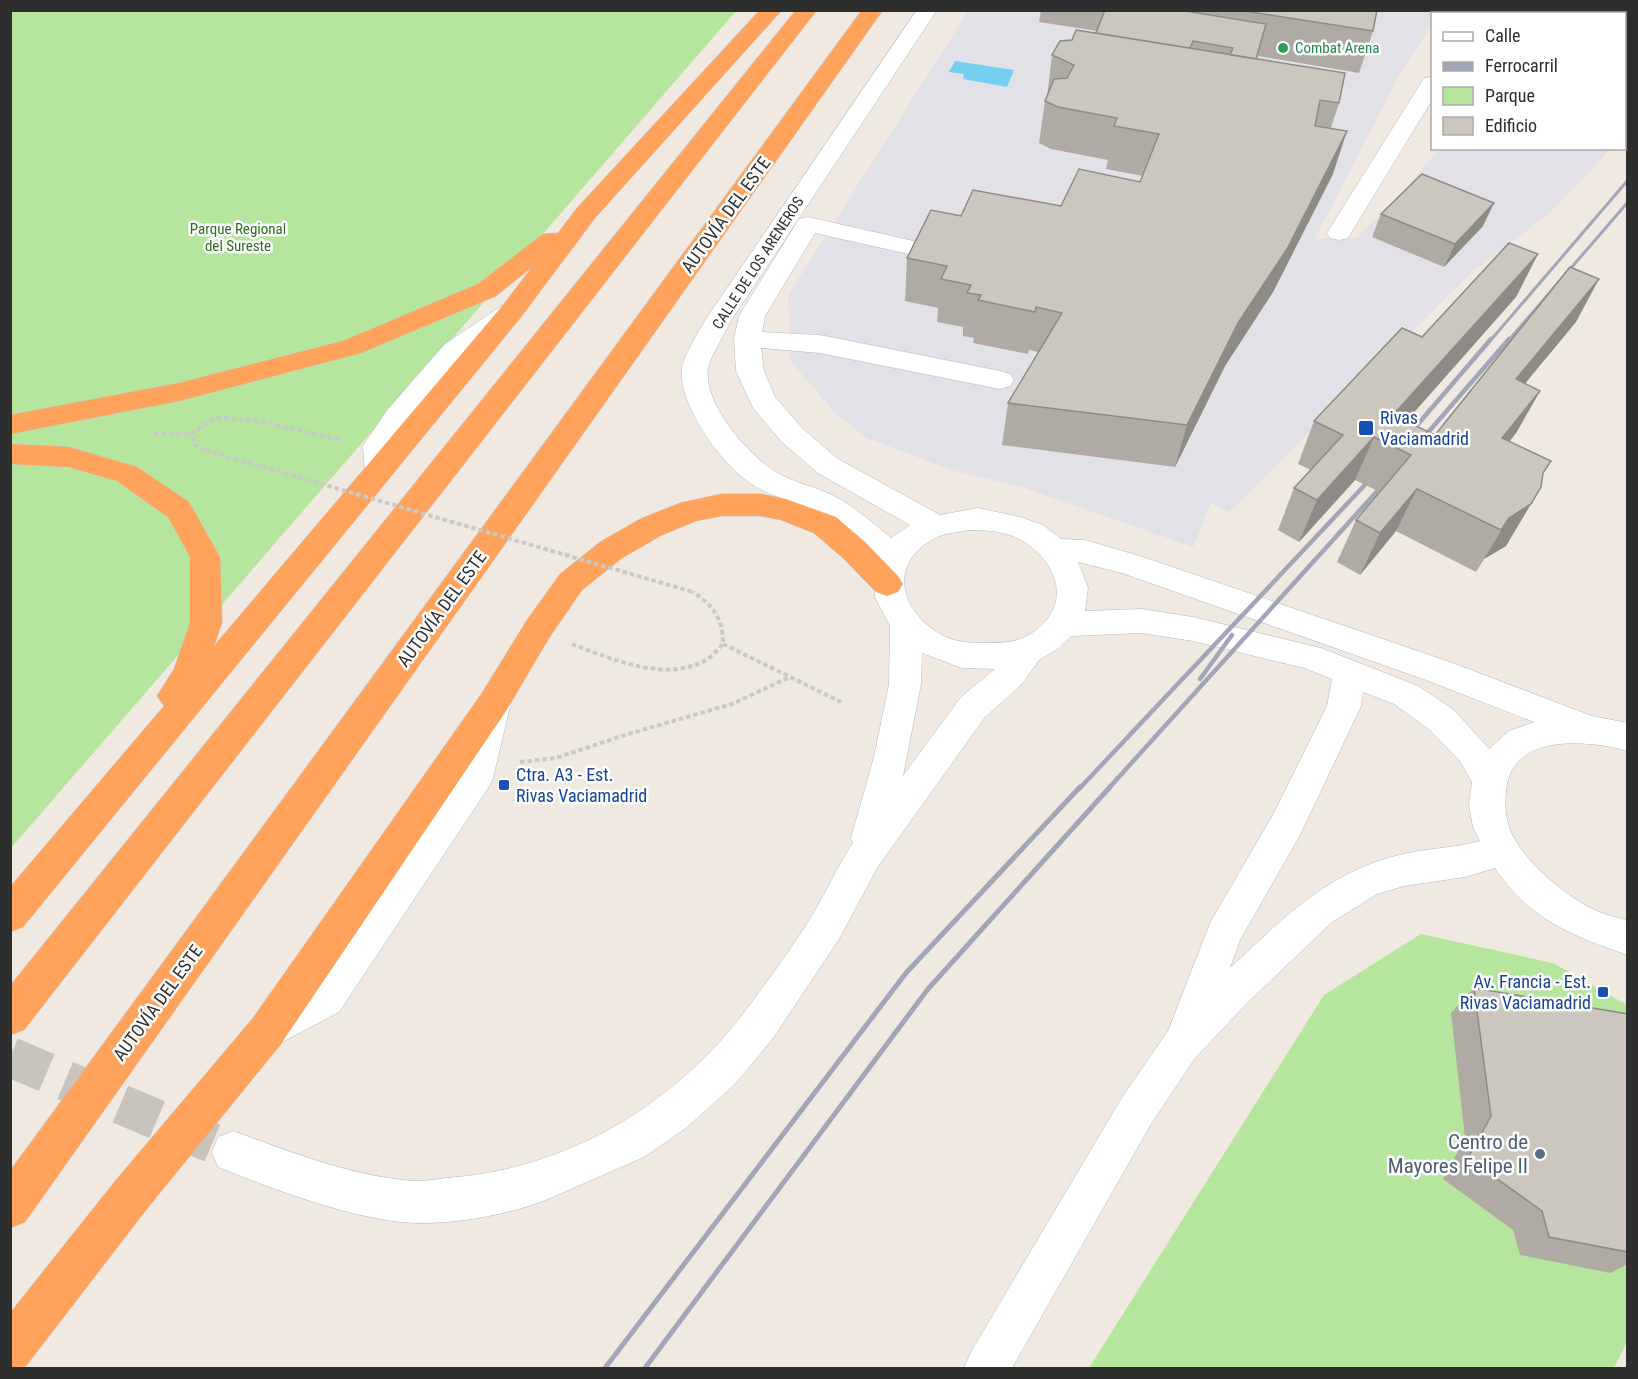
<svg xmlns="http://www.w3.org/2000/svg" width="1638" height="1379" font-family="'Roboto Condensed',sans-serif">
<rect width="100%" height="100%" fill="#efe9e1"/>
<!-- industrial -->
<path fill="#e3e1e8" d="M968,11h473l-2,2 -7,1v10l-32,50 -85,165 42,-1 53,-55 29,-34h172l-61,64 -77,58 -244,241 -18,-9 -18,44 -169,-59 -73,-18 -84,-32 -31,-24 -46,-53 -2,-66z
M1515,11h112l1,119 -3,4 -1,-120 -111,-1z"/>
<!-- green -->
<path fill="#b6e59e" d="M11,11h725l-725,837z
M1421,934l132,29 74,42 1,335 -14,28h-525l235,-373z"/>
<!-- water -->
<path fill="#75cff0" d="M955,61l59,9 -7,17 -44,-8 1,-5 -15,-2z"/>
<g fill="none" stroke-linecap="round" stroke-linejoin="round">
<!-- minor-tunnel -->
<path stroke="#c8c4bd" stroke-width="40" stroke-dasharray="40 20" stroke-linecap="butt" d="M10,1057l223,95"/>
<!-- minor casing -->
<g stroke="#b4b7c1" stroke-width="1">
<path id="minor" d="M917,10h20l-207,312c-6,13 -19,34 -22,46 -5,36 40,87 68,104 18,11 41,15 60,25 20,11 37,26 55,41l19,-13 -92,-52 -36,-31 -29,-34 -17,-37 -2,-32 5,-23 60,-97 9,-2 110,25 3,5 -3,5 -9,2 -94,-21 -50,83 -3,16 58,3 180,36 10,3 4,6 -4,6 -10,3 -180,-36 -59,-5 3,23 11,26 27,31 36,31 102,56 38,-7 42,9 23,8 18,14 24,1 58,17 307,105 142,54 36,7v28c-40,-11 -117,-19 -122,40 -1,12 -1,24 3,36 11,32 57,70 88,84 9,4 20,6 31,10v34c-56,-19 -99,-36 -133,-87l-30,9 -61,9 -27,8 -45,28 -84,80 -53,56 -44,66 -139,244h-48l7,-16 152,-256 45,-65 43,-110 63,-108 53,-107 5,-27 -28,-11 -111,-27 -52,-8 -70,3 -12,12 -20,12 -18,25 -36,32 -108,151 -38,71 -66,99 -38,46 -49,44 -42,29 -96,42c-36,15 -92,25 -131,24 -58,-1 -144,-34 -199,-56l-6,-15 6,-15 15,-6c58,21 120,46 183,50 13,0 27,-3 41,-4 113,-10 221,-75 289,-167 23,-31 47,-63 67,-96 14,-23 25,-49 40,-71l-2,-5 23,-81 15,-73 1,-58 -15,-29 -1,-26 4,-10c-20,-17 -39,-34 -61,-47 -18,-11 -40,-16 -59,-26 -32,-17 -80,-81 -76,-119 1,-12 19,-42 26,-53zM970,530c15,0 31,1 45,7 41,19 61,67 17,96 -14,9 -27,10 -43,10 -17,0 -34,0 -49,-9 -41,-24 -52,-71 -5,-96 9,-5 24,-6 35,-8zM1078,562l44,11 304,107 108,42 -25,9 -20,18 -35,-39 -36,-24 -97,-38 -128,-31 -52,-8 -56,2 3,-23zM922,653l40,15 33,1 -34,28 -58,79 18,-92zM1363,692l31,12 36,26 30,31 12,21 -3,23 4,22 7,14c-25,7 -51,7 -77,13 -76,18 -118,63 -173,114l10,-28 60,-105 61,-129z
M1468,10h20l-2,4h-20z
M1432,77v23l-81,133 -3,5 -9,2 -9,-2 -3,-5 94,-150 3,-5z
M512,303l9,2 4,6 -4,6 -58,39 -55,67 -17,24 2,24 -4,7 -10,3 -10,-3 -4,-7 -2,-25 25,-37 57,-65 58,-39z
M494,689l12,4 5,9 -18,76 -5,10 -149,224 -72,38 -14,-6 -6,-13 6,-13 58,-32 149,-213 17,-71 5,-9z"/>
</g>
<!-- highway casing -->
<g stroke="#c9c9c9" stroke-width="1">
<path id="highway" d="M760,10h22l-187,208 -74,99 -498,610 -13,5v-45l154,-181 -7,-10 17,-27 16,-46v-66l-22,-40 -51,-36 -48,-14 -59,-3v-20l59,3 68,20 52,35 31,55 2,66 -8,23 289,-341 29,-38 -36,29 -135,57 -182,48 -169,33v-19l169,-32 164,-42 135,-57 65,-50 15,-1 19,-25z
M796,10h21l-793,1020 -14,5v-49z
M862,10h21l-858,1212 -15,6v-57z
M721,494h40l25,5 50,18 29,25 33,34 5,8 -5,8 -11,4 -11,-4 -33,-34 -29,-25 -33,-13 -20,-4h-40l-25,5 -34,14 -40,23 -40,32 -33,48 -43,73 -225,333 -135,166 -120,156 -16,2v-55l106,-133 137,-162 229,-325 45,-73 33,-46 40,-32 40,-23 40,-16z"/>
</g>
<!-- path -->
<path stroke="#c9c9c9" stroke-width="4" stroke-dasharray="4.5 3" stroke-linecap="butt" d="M154,433h38
M205,450l-10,-5 -3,-12 23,-15h13l35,4 78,18
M572,644c39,15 94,39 134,16 7,-4 12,-11 17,-16 0,-25 -9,-38 -30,-52
M723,644l118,58
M520,762l36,-4 72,-24 104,-30 58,-27"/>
<!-- minor -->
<use href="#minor" fill="#fff" fill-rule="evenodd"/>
<!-- highway -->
<use href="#highway" fill="#ffa35c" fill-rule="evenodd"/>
<!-- rail-far2 -->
<path stroke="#a3a6b8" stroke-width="3" d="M1490,341l138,-161
M1508,341l120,-139"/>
<!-- rail-far1 -->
<path stroke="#a3a6b8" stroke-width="4.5" d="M1406,438l85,-99
M1418,444l91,-105
M1200,679l32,-44
M1079,789l298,-317
M1108,789l281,-311"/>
<!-- rail -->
<path stroke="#a3a6b8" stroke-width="5" d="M605,1368l301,-395 174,-186
M645,1368l283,-379 182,-202"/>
<!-- path-bridge -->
<path stroke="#c9c9c9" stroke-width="4" stroke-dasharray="4.5 3" stroke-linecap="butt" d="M205,450l488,142"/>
</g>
<!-- wall -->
<path fill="#afaba4" d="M1041,10h336l-4,21 -14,42 -101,-17 -1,3 82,44 -8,25 2,46 -60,118 -48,74 -50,101 -173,-22 6,-42 30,-51 -9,-2 -1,4 -55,-11 1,-5 -11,-2v-9l-26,-5 1,-14 -33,-7 2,-43 54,-42 100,-10 79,-24 3,-6 -37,-7 2,-9 -57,-11 -12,-6 6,-42 2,-4 5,-42 20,-15 24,-7 1,-2 -58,-9z
M1381,214l102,12 -39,41 -72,-30z
M1538,254l-22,43 -110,124 29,14 141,-113 -51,61 15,8 -24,42 -6,8 33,32 -37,73 -22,13 -8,13 -80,-41 -36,44 -23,-13 19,-42 24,-28 -25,-12 -56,62 -21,-12 16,-42 17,-18 -13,-6 16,-43 108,-84z
M1474,988l154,264v12l-18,9 -90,-18 -7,-25 -70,-51 22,-41 -14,-125z"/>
<!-- shaded-wall -->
<path fill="#8e8b86" d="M1347,131l-14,43 -60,118 -48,74 -50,101 12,-42 51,-102z
M1494,203l-11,23 -39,41 11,-23z
M1538,254l-22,43 -129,146 6,-28z
M1599,279l-23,43 -83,100 23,-43z
M1540,391l-24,42 -37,47 23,-42z
M1374,437l-19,43 -56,62 18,-42z
M1417,489l-21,42 -36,44 20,-42z
M1531,504l-25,42 -22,13 -8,13 33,-54z"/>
<!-- building -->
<path fill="#cbc7bf" stroke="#8e8b86" stroke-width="1.5" d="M1105,10h74l87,14 -10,35 -26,-4 3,-7 -40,-7 -3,7 -94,-15z
M1238,10h139l-4,21z
M1076,30l269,43 -6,30 -19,-3 -5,26 32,5 -60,118 -49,74 -51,102 -179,-22 54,-90 -26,-6 -1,5 -57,-12 3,-5 -14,-2 4,-8 -30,-6 6,-13 -40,-8 24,-48 30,6 12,-26 88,16 18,-37 61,13 19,-48 -45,-8 3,-8 -59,-11 -13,-6 9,-22 13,-1 7,-13 -22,-10 8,-14 12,-1z
M1422,174l72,29 -39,41 -74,-30z
M1509,243l29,11 -145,161 42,20 135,-168 29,12 -83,100 24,12 -38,47 49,23 -8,12 -2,14 -10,17 -22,14 -8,12 -84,-41 -37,44 -24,-13 55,-65 -37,-18 -57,63 -23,-12 49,-53 -29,-14 88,-93 20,9z
M1474,988l154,26v238l-79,-15 -7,-26 -74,-53 23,-42z"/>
<!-- markers -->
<circle fill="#2e9e5b" stroke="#fff" stroke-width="2" cx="1283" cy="48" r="6"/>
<g fill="#1a4fb4" stroke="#fff" stroke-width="2">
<rect x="1358" y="420" width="16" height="16" rx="3"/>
<rect x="498" y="779" width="12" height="12" rx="3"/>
<rect x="1597" y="986" width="12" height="12" rx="3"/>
</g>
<circle fill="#5c6f8a" stroke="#fff" stroke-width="2" cx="1540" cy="1154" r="6"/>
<g text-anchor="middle" stroke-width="5" stroke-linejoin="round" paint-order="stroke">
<!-- far-leisure labels -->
<g font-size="15" fill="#27864d" stroke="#fff" text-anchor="start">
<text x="1295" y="53">Combat Arena</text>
</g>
<!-- far-park labels -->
<g font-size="15" fill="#2c6e1b" stroke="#fff">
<text x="238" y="234">Parque Regional<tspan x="238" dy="17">del Sureste</tspan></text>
</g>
<!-- far-street labels -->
<g font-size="15" fill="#2e2e2e" stroke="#fff">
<text transform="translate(758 263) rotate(-57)" y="5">CALLE DE LOS ARENEROS</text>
</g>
<!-- street labels -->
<g font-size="18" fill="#2e2e2e" stroke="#fff">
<text transform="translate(726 215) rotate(-54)" y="6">AUTOVÍA DEL ESTE</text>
<text transform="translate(442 609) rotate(-54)" y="6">AUTOVÍA DEL ESTE</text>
<text transform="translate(158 1003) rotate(-54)" y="6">AUTOVÍA DEL ESTE</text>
</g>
<!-- transit labels -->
<g font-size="18" fill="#164399" stroke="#fff" text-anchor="start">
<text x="1380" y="424">Rivas<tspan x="1380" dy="21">Vaciamadrid</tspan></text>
<text x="516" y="781">Ctra. A3 - Est.<tspan x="516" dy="21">Rivas Vaciamadrid</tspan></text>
<text x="1591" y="988" text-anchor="end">Av. Francia - Est.<tspan x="1591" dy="21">Rivas Vaciamadrid</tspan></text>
</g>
<!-- near-service labels -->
<g font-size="21" fill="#4e5e75" stroke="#fff" text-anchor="end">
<text x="1528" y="1149">Centro de<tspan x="1528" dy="24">Mayores Felipe II</tspan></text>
</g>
</g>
<!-- border -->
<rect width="1638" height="1379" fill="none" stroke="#2e2e2e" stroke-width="24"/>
<!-- legend -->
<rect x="1431" y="12" width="195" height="138" fill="#ffffff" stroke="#ababab" stroke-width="1.5"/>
<rect x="1443" y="32" width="30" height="9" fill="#ffffff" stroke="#ababab" stroke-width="1.5"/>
<text x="1485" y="42" font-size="18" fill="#2e2e2e">Calle</text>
<rect x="1443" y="62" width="30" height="9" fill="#a3a6b8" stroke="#ababab" stroke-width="1.5"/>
<text x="1485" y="72" font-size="18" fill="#2e2e2e">Ferrocarril</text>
<rect x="1443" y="87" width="30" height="18" fill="#b6e59e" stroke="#ababab" stroke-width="1.5"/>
<text x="1485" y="102" font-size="18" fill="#2e2e2e">Parque</text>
<rect x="1443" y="117" width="30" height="18" fill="#cbc7bf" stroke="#ababab" stroke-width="1.5"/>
<text x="1485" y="132" font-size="18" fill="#2e2e2e">Edificio</text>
</svg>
